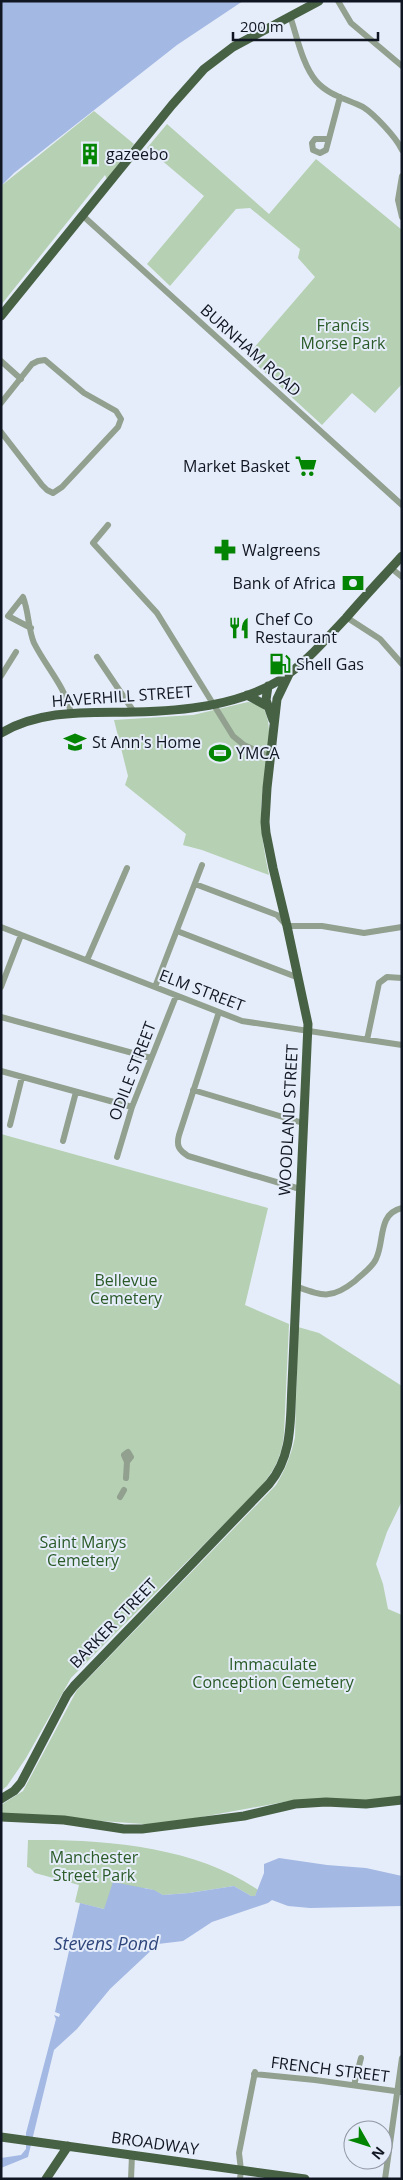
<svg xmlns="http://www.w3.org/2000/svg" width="403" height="2180" font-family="'Open Sans',sans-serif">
<rect width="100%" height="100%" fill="#e6edfa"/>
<!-- green -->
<path fill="#b5d0b2" d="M94,111l40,33 -27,35 -2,-4 -104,130v-119z
M167,124l102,90 47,-55 86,71v154l-27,29 -23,-20 -30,32 -75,-69 68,-79 -17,-19 2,-9 -50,-41 -14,1 -66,77 -23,-22 57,-68 -57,-48z
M248,702c8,1 16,4 18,12 8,21 -2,57 -4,81 -3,29 1,51 7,80l-67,-25 -19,-5 3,-11 -61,-49 3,-9 -14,-56 79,-5z
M1,1134l267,74 -23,97 44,19 -5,109c-2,24 -10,38 -25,56l-188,189 -45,80 -19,28 -6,5z
M298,1327l21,6 83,53v115l-15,31 -11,32 7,20 5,25 14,6v182l-44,4h-69l-131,24 -157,-11v-9l22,-14 54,-101 199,-205c9,-15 15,-29 19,-48z
M28,1840c75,-1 167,6 230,50l-3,6h-4l-17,-10 -45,7 -26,2 -10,-5 -8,-2 -41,21 -29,-7 4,-17 -44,-12 -5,-5 -3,-1z"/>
<!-- water -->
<path fill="#a3b8e3" d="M1,1h242l-66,44 -163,128 -13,13z
M279,1858l48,7 39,3 36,8v30l-92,2 -22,-2 -16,-6 -4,3 -56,19 -29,19 -25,3 -48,45 -33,40 -23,21 -26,107 -27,11v-10l20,-3 5,-6v-16l30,-114 -2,-4 5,2 1,-3 -5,-2 25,-109 24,6 9,-27 41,8 9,5 26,-2 45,-7 17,10h4l9,-23v-9z"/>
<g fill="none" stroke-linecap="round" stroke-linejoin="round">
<!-- minor -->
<path stroke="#91a08f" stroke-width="6" d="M338,1l13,22 51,43
M290,16c7,20 12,48 26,65 12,14 31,18 47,26 11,7 33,30 39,43
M328,139h-13l-3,4 1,7 7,3 6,-3 14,-53
M402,176l-4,24 4,17
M82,215l320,290
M1,361l20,18
M1,403l31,-39 6,-3 7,-1 39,33 32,18 5,8 -3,8 -56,60 -9,6 -6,-3 -5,-5 -41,-53
M108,525l-15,18 64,70 76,123 11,9 26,12
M391,568l11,9
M346,617l34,22 22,25
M31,628l-23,-12 15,-19c6,15 5,32 11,46 12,24 31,43 37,70
M97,657l37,55
M1,676l15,-24
M195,884l82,31 10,11h35l42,7 38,-6
M1,927l241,94 160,24
M177,931l122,47
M87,960l40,-92
M1,987l20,-52
M155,987l47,-122
M219,1012l-40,123c-3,11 0,15 9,21l112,33
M1,1017l150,41
M367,1040l12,-57 8,-6 15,1
M1,1071l131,36
M193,1090l110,33
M10,1125l12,-48
M63,1141l13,-49
M117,1157l15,-50 44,-111
M295,1286c28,10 36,14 60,-5 7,-7 17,-13 21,-22 9,-18 1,-45 26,-51
M126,1478l1,-16 4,-5 -3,-5 -4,3 3,7
M120,1497l4,-7
M254,2074l61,6 87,12
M354,2085l7,-27
M131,2179l1,-24
M240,2179l1,-9 -2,-17 16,-81
M385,2179l17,-121"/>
<!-- major -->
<path stroke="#476144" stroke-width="9" d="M1,316l171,-211 32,-36 29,-22 86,-46
M268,686l-2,14 7,20
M247,695l22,12
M1,733c41,-24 87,-20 133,-21 49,-1 103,-6 146,-32 26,-17 45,-40 66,-62 18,-21 37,-41 56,-62
M1,1799l13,-8 7,-8 46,-88 7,-9 195,-202c24,-28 21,-64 23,-99l16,-361 -21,-98 -14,-58 -7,-35 -1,-11 2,-34 10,-89 13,-27
M1,1817l63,3 60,9h18l102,-13 51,-12 31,-2 40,2 36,-4
M1,2137l304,42
M46,2179l22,-33"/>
</g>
<!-- icons -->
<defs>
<g id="building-bare" transform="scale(1.725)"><path d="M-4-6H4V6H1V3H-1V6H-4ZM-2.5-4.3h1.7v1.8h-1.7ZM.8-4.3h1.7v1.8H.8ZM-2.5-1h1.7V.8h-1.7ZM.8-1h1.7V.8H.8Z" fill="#038402" stroke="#e6edfa" stroke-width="2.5" paint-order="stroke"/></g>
<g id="supermarket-bare" transform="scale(1.725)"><path d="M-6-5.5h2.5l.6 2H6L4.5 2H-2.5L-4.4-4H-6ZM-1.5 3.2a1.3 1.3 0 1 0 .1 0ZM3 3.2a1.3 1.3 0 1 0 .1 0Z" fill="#038402" stroke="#e6edfa" stroke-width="2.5" paint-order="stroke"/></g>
<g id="pharmacy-bare" transform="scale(1.725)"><path d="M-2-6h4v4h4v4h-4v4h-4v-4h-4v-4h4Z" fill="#038402" stroke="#e6edfa" stroke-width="2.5" paint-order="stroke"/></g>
<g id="bank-bare" transform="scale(1.725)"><path d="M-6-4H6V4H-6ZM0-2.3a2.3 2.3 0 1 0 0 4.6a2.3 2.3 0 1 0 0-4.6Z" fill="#038402" stroke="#e6edfa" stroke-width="2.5" paint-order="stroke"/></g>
<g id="restaurant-bare" transform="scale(1.725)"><path d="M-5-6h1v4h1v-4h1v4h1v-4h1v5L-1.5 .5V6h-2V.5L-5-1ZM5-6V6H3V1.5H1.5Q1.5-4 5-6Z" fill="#038402" stroke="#e6edfa" stroke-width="2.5" paint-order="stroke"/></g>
<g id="fuel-bare" transform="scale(1.725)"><path d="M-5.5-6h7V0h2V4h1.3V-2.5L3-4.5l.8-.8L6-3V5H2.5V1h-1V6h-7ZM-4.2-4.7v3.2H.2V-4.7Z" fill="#038402" stroke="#e6edfa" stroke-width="2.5" paint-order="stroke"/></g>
<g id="school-bare" transform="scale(1.725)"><path d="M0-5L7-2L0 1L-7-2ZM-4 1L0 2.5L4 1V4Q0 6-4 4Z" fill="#038402" stroke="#e6edfa" stroke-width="2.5" paint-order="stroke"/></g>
<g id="stadium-bare" transform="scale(1.725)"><path d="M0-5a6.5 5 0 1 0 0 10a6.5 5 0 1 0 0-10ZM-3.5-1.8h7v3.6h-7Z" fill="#038402" stroke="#e6edfa" stroke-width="2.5" paint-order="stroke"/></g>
</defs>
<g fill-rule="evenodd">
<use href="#building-bare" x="90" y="154"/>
<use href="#supermarket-bare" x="306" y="466"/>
<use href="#pharmacy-bare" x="225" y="550"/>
<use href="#bank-bare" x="353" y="583"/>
<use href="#restaurant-bare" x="239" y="628"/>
<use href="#fuel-bare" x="280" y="664"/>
<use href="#school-bare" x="75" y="742"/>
<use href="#stadium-bare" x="220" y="753"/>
</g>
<g text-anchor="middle" stroke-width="4" stroke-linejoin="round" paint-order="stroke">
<!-- poi labels -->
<g font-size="16" fill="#111722" stroke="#e6edfa" text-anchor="start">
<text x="106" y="160">gazeebo</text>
<text x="290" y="472" text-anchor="end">Market Basket</text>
<text x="242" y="556">Walgreens</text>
<text x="336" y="589" text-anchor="end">Bank of Africa</text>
<text x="255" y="625">Chef Co<tspan x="255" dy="18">Restaurant</tspan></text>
<text x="296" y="670">Shell Gas</text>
<text x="92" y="748">St Ann's Home</text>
<text x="236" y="759">YMCA</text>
</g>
<!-- park labels -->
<g font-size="16" fill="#2a5a27" stroke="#e6edfa">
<text x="343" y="331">Francis<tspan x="343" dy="18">Morse Park</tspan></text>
<text x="126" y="1286">Bellevue<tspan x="126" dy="18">Cemetery</tspan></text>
<text x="83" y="1548">Saint Marys<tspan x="83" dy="18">Cemetery</tspan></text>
<text x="273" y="1670">Immaculate<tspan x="273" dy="18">Conception Cemetery</tspan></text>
<text x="94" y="1863">Manchester<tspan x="94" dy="18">Street Park</tspan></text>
</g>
<!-- street labels -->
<g font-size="16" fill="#111722" stroke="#e6edfa">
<text transform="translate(251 350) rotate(42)" y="6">BURNHAM ROAD</text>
<text transform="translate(122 696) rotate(-4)" y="6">HAVERHILL STREET</text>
<text transform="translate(202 990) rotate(21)" y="6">ELM STREET</text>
<text transform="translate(132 1071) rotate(-69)" y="6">ODILE STREET</text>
<text transform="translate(288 1120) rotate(-87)" y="6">WOODLAND STREET</text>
<text transform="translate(113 1623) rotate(-46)" y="6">BARKER STREET</text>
<text transform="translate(330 2069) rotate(7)" y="6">FRENCH STREET</text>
<text transform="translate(155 2143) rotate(8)" y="6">BROADWAY</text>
</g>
<!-- water labels -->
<g font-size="18" font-style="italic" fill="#2e467c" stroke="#e6edfa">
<text x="106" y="1950">Stevens Pond</text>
</g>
</g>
<!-- border -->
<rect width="403" height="2180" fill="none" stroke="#111722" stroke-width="5"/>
<!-- north arrow -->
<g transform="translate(368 2145) rotate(129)"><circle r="24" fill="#e6edfa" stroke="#9197a4"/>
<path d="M0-4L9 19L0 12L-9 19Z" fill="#038402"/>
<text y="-8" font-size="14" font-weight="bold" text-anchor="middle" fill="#111722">N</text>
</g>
<!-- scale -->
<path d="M233 32v8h145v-8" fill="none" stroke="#111722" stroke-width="2.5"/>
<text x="240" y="32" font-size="15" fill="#111722" stroke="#e6edfa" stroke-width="4" paint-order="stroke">200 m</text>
</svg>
